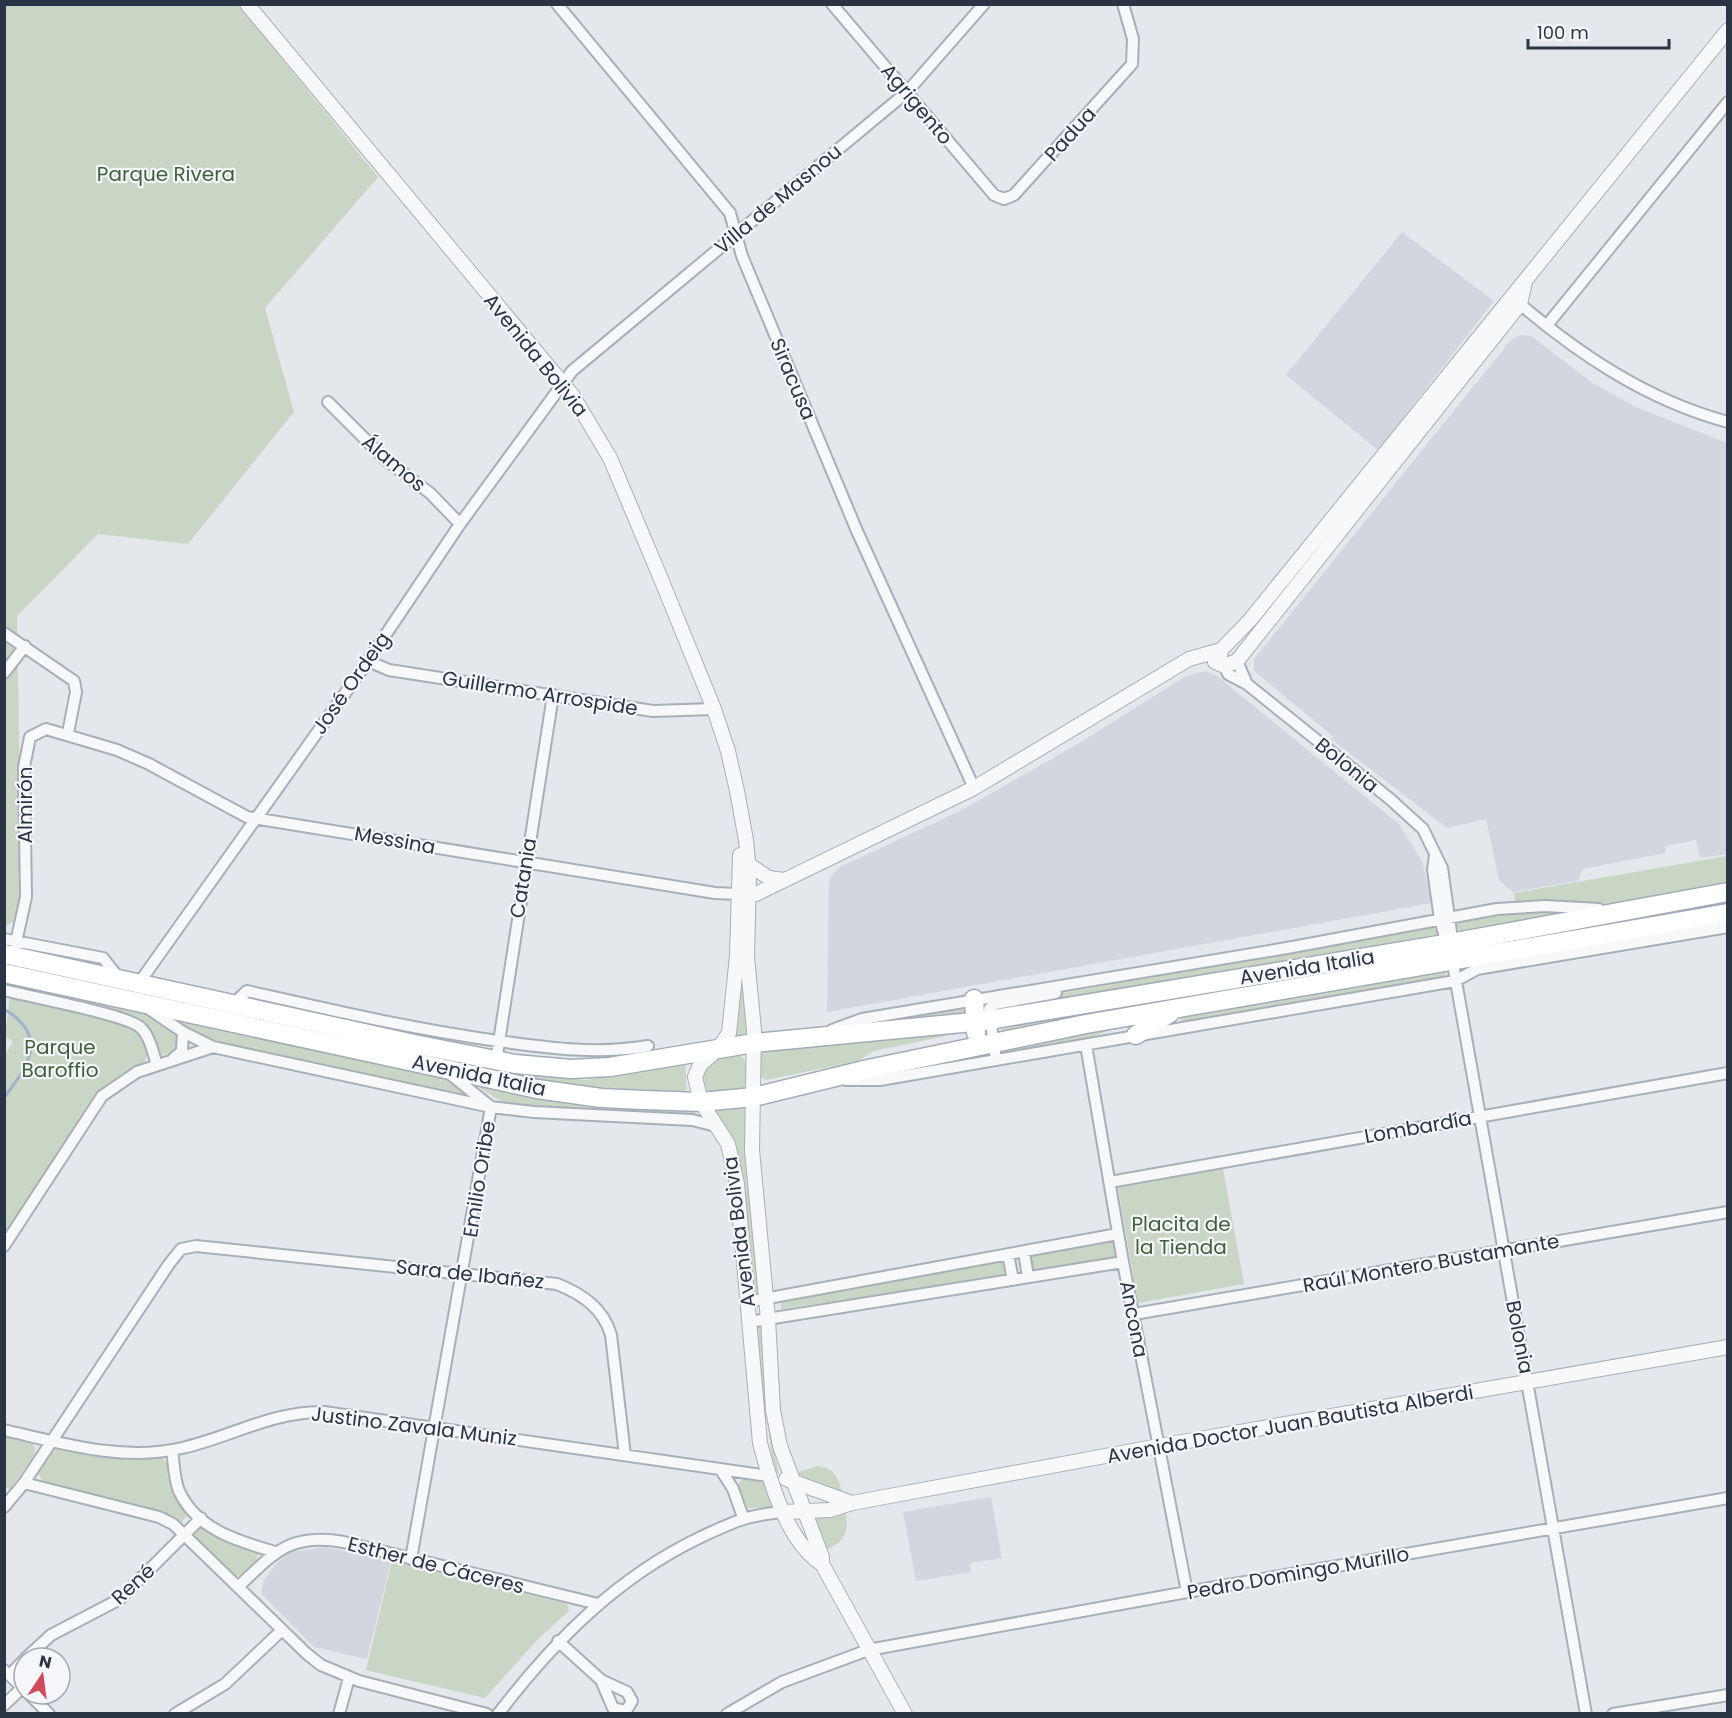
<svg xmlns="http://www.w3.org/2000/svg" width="1732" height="1718" font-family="Poppins,sans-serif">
<rect width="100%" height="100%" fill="#e4e7ec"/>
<!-- built -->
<path fill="#d2d6de" d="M1402,232l92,69 -116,149 -92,-75z
M1521,335l10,1 63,48 42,23 91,36v411l-27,4 -4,-18 -31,6 1,7 -84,16 -4,12 -66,11 -13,-12 -13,-61 -39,9 -116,-89 2,-3 -79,-65v-12l257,-319z
M1206,671l11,5 183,149 22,36 10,42 -605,109 2,-129 2,-7 9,-9 122,-57 114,-65 110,-69z
M991,1497l11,61 -32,5 1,9 -55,9 -13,-69z
M326,1547l65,14 -24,98 -53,-12 -53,-54 3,-13 13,-17 13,-11z"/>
<!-- green -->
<path fill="#c9d6c5" d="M5,5h233l140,172 -113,131 29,104 -106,132 -90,-10 -81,82 5,288 -8,18 -9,4z
M1727,856v35l-91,14 -121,-2 -1,-10z
M1727,898v9l-267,43 79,-14 17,-7z
M1523,909l38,3 -24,8 -77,13 -3,-6 1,-6z
M1436,924l3,2 -1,13 -444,76v-10l121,-21 12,-6z
M741,954l7,81 -11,2 -2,-2z
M5,961l527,114 54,5 99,-15 2,24 -4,3 -97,-5 -54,-7 -527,-114z
M1353,968l-11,5 -337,59 -9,-6z
M1446,968v6l-6,5 -236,41 -21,2 -5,-6z
M5,982l138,30 34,23 4,10 -9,9 -11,1 -12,-24 -40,-20 -104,-27z
M10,995l118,30 10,8 10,21 -4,9 -23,11 -28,23 -88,142 -1,-183 9,-14 -8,-6z
M967,1004l5,12 -107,7z
M172,1018l269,59 32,20 -246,-53 -27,-9z
M1130,1023l-50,18 -81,14 -2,-5z
M969,1031l-95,20 -16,10 -92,19 -7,-4 2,-23 135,-19z
M739,1054l7,8 1,19 -4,7 -35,5 -6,-3 -3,-10 13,-21z
M477,1086l110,21 108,5 -1,3 -184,-11 -13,-5z
M747,1107l-2,53 13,133 -4,3 -14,-115 -27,-69 1,-3z
M1223,1169l21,115 -106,19 -20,-115z
M1113,1239l3,16 -3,4 -81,13 -3,-19z
M1004,1258l3,16 -2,2 -224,33v-8z
M757,1324l5,3 4,81 13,65h-5l-19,-146z
M4,1435l27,7 4,6 -1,8 -24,33 -5,-2z
M56,1448l49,10h57l6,6 22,49 -9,10 -12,-8 -126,-32 -6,-12 11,-18z
M818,1466c18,2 20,13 25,29l-48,-22z
M745,1478l19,5 9,25h-25l-11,-19 2,-7z
M845,1510c5,22 0,32 -20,40 -5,-11 -14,-24 -7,-34z
M199,1527l25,14 32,10 2,3c-1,11 -13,23 -24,22l-39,-36 -3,-8z
M392,1561l175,43 2,7 -31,28 -53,59 -119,-28z"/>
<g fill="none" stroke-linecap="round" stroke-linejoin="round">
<!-- stream -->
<path stroke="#9fb4cc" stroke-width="3" d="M4,1009c46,28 24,56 0,89"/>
<!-- minor casing -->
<g stroke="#a9aeb7" stroke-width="14">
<path id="minor" d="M557,4l173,209 12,43 115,275 117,257
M832,4l162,191 10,4 10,-4 118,-131 1,-25 -10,-35
M1514,299c63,54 132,101 214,123
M1548,324l180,-222
M328,402l58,58 44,33 30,31
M4,633l70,48 2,11 -8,41
M368,661l21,9 264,41 61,-2
M1237,661l10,23
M1225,666l3,8 19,10 143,115 33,30 19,39 11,78
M4,673l21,-27
M1435,855l-2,15 7,49 14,51 132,744
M4,939l99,19 16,20
M13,956l13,-59 -2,-130 6,-30 16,-8 71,21 32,14 98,53 468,76 23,1
M139,983l229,-322 92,-137 112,-153 335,-279 77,-88
M4,990c26,7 120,24 136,37 10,9 13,26 17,38
M233,1004l14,-13c84,19 165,38 251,50 51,7 99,14 150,5
M149,1009l34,23 30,15 278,60 43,5 158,8 24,6
M832,1030l30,-11 425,-71 210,-39 48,-3 54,3
M1086,1045l37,217 64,330
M173,1059l9,-8 1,-19
M996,1060l-7,-51 6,-5 61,-11
M496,1061l57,-366
M846,1080h34l575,-99 22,-12 251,-42
M1110,1182l618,-109
M4,1246l98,-150 35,-24 76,-25
M1024,1252l4,25
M1008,1254l5,26
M747,1302l371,-68
M1134,1314l594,-102
M749,1322l374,-60
M4,1430c57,13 119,32 178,18 49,-11 90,-37 142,-36l444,64
M172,1450c2,13 2,29 7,41 18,39 59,50 96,61
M721,1470l12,19 10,28
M24,1483l135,34 14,7 134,130 14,11 38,16 128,33
M4,1507l20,-24 145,-219 12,-15 15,-3 361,38c25,10 46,24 54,51l14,120
M411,1559l80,-452 -41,-33
M238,1587c36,-34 52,-55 106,-45l254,62
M558,1641l43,39 26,12 5,9 -6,10 -13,-3 -12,-28
M26,1658l25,-23 69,-36 81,-81
M4,1670l20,19
M10,1675l14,-15
M29,1694l20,20
M4,1705l18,-17
M175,1714l50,-30 57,-54
M339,1714l10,-36
M498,1714c56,-73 119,-137 203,-177 32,-15 46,-22 82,-25
M727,1714l55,-32 86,-32 319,-58 541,-94
M1613,1714l115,-19"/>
</g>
<!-- tertiary casing -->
<g stroke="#a9aeb7" stroke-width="16">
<path id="tertiary" d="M247,4l326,392 37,62 51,121 53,130 14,42 9,40 9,49 3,33 -2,84 7,73 -2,120 16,169 5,91 7,36 42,111v7l83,150
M1215,662l10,4 12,-5 283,-357 5,-22
M1222,664l-2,-6 1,-8 29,-30 478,-590
M740,855l-3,101 -8,77 -11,16 -18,16 -5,12 6,25 27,42 9,40 23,259c10,38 27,99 62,121
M748,864l21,14 15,2
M742,894h14l218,-106 215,-129 32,-9
M786,1479l66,24
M783,1512l47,-2 22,-7 307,-57 569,-99"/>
</g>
<!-- primary casing -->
<g stroke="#a3abb8" stroke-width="21">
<path id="primary" d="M4,954l410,90 101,20 56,5 39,-2 144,-24 229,-22 462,-77 283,-52
M4,973l533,116 64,9 43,2 57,2 53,-5 114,-28 218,-45 642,-111
M974,999l2,34
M1136,1035l34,-22"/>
</g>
<!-- minor -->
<use href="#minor" stroke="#f7f8fa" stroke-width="10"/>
<!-- tertiary -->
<use href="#tertiary" stroke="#f7f8fa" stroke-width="14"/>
<!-- primary -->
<use href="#primary" stroke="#fff" stroke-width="18"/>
</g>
<g text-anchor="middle" stroke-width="4.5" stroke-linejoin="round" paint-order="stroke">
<!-- street labels -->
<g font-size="20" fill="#2b3445" stroke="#f4f6f9">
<text transform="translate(917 104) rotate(50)" y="7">Agrigento</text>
<text transform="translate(1070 134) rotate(-48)" y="7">Padua</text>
<text transform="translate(778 199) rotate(-40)" y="7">Villa de Masnou</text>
<text transform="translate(536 355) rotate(51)" y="7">Avenida Bolivia</text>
<text transform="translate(793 379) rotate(67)" y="7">Siracusa</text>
<text transform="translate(394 463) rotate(40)" y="7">Álamos</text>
<text transform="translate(351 683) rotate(-55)" y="7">José Ordeig</text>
<text transform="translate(540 693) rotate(9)" y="7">Guillermo Arrospide</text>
<text transform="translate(1347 765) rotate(39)" y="7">Bolonia</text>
<text transform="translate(25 805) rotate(-90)" y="7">Almirón</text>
<text transform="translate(395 840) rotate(10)" y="7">Messina</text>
<text transform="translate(523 878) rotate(-81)" y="7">Catania</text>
<text transform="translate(1307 967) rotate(-9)" y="7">Avenida Italia</text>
<text transform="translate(479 1075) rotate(12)" y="7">Avenida Italia</text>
<text transform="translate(1418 1127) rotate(-10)" y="7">Lombardía</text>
<text transform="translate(479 1179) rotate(-81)" y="7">Emilio Oribe</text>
<text transform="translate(739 1232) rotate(-97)" y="7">Avenida Bolivia</text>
<text transform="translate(1431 1263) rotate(-10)" y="7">Raúl Montero Bustamante</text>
<text transform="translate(470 1274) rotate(6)" y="7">Sara de Ibañez</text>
<text transform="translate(1134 1319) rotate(79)" y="7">Ancona</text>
<text transform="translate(1520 1337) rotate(79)" y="7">Bolonia</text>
<text transform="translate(1290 1424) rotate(-10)" y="7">Avenida Doctor Juan Bautista Alberdi</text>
<text transform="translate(414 1426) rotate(7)" y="7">Justino Zavala Muniz</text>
<text transform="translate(436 1565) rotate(14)" y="7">Esther de Cáceres</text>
<text transform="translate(1298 1573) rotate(-10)" y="7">Pedro Domingo Murillo</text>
<text transform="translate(133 1584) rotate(-42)" y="7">René</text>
</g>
<!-- park labels -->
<g font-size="20" fill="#3f6138" stroke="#f4f6f9">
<text x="166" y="181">Parque Rivera</text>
<text x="60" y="1054">Parque<tspan x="60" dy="23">Baroffio</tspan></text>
<text x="1181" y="1231">Placita de<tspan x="1181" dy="23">la Tienda</tspan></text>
</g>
</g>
<!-- border -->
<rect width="1732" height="1718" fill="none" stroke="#2b3445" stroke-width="12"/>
<!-- north arrow -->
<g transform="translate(42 1676) rotate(13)"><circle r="28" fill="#f4f6f9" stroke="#a4a8b1" stroke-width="1.5"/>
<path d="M0-4.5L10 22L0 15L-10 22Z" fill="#d1495b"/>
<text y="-9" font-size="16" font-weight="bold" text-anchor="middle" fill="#2b3445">N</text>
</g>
<!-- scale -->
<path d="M1528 39v9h141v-9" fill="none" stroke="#2b3445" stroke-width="3"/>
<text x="1537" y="39" font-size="18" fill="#2b3445" stroke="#f4f6f9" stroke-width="4.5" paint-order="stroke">100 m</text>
</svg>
